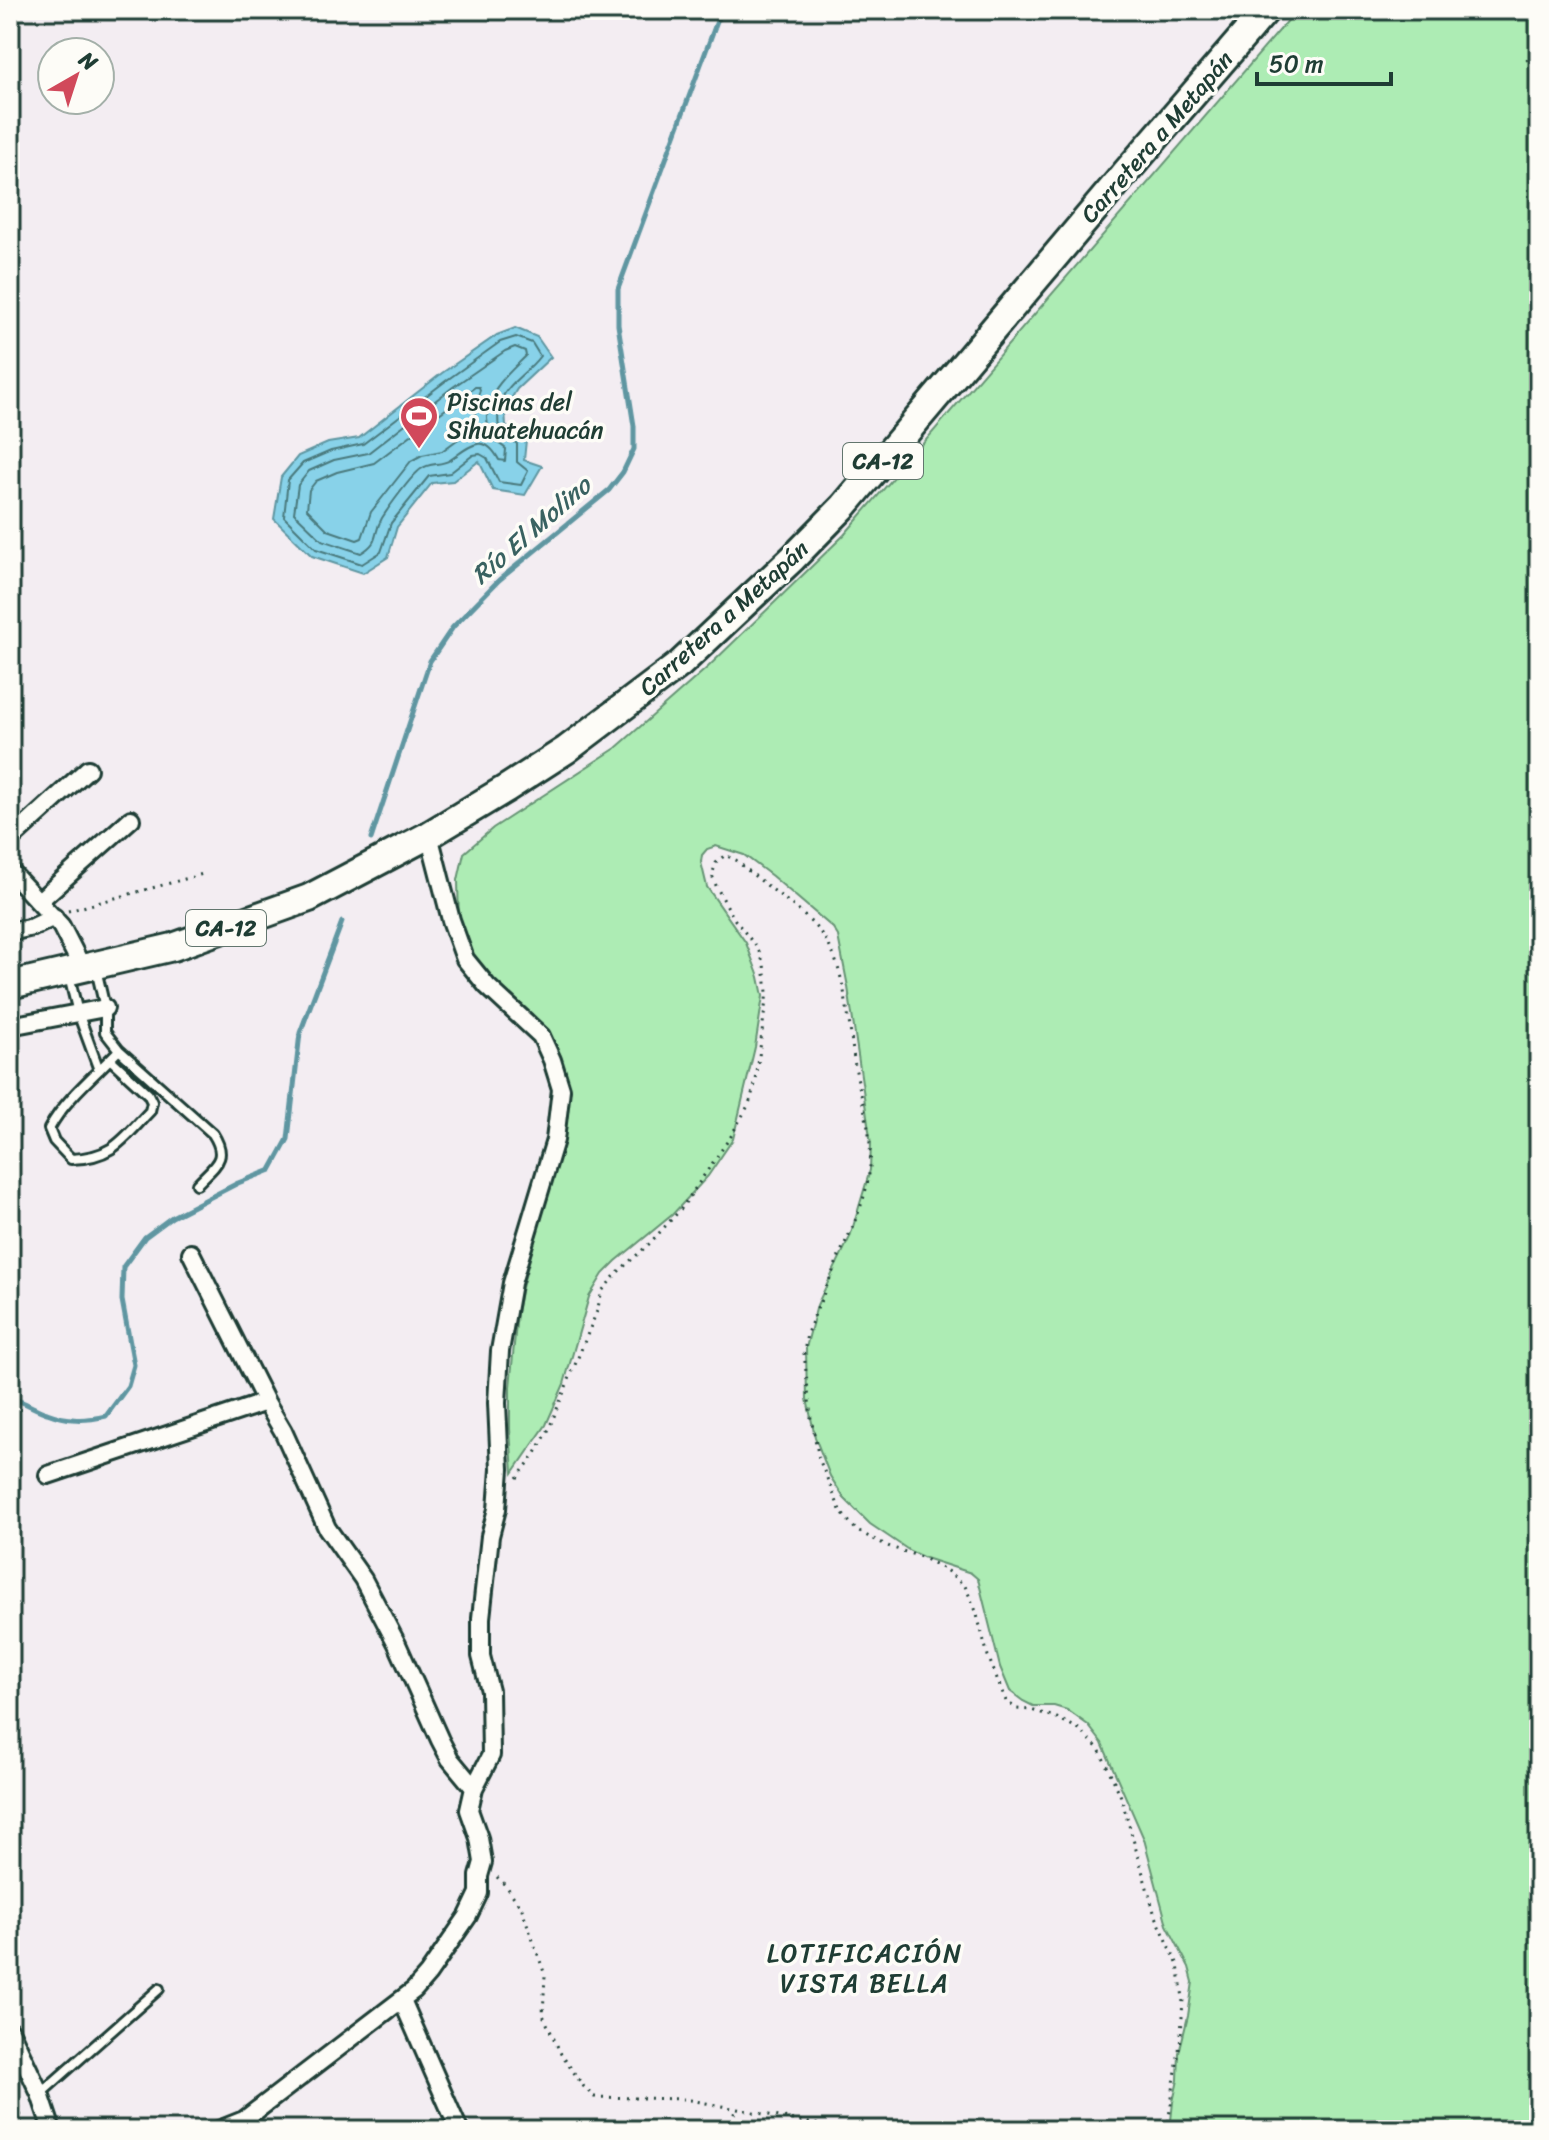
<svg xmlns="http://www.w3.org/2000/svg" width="1549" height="2140" font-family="Sriracha,sans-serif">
<rect width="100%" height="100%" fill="#f3edf2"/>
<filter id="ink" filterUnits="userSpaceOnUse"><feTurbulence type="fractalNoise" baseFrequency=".0125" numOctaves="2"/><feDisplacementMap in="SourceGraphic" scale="16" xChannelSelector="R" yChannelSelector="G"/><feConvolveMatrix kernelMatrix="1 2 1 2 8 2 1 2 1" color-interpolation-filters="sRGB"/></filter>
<g filter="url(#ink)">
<!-- green -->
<path fill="#adecb4" stroke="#669474" stroke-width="2" d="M1297,10h242v2120h-369l3,-28 5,-22 1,-27 9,-37 5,-34 -4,-15 -22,-42 -23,-86 -42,-96 -14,-18 -21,-15 -13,-4h-21l-10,-5 -13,-10 -10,-24 -22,-88 -7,-6 -46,-15 -15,-7 -40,-27 -26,-26 -14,-22 -15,-39 -8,-38 -1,-51 11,-43 33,-68 20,-67 1,-26 -23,-157 -10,-51 -5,-8 -61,-52 -28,-21 -28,-9 -9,3 -5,6 -1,7 6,25 39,56 13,34 4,19 -8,51 -22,92 -25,37 -36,39 -56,46 -13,13 -14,23 -25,87 -18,41 -33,48 -3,-44v-42l7,-74 4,-22 36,-130 10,-53 -19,-68 -16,-26 -47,-41 -14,-17 -12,-30 -1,-46 6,-27 29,-25 123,-80 92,-81 136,-132z"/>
<!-- water -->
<path fill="#88d2e9" stroke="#5e96a1" stroke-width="2" d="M515,328l22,9 14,20 -34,32 -12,20 1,17 20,14 -2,20 18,6 -17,29 -32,-5 -14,-29 -26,20 -21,2 -35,44 -9,30 -25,16 -51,-17 -38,-37 7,-42 17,-21 30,-13 31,-5 83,-65 55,-38z"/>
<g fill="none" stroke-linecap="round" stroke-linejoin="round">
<!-- shore -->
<path stroke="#49797c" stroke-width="2" d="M516,337l16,6 8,13c-21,27 -47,31 -41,73l18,15v18l11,9 -7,14 -22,-3 -12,-24 -7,-4 -7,1 -23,18 -21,3 -38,47 -10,29 -19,12 -46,-15 -32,-32 4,-37 15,-17 28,-12 32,-7 84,-64 53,-38z
M515,347l10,4 1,5c-18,18 -40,35 -39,63 1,6 1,13 5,18 3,5 10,8 14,12l-1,12 -6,-1c-15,-29 -30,-13 -49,0 -9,6 -20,2 -29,9 -10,7 -32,38 -39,49 -10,17 -1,23 -21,35l-39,-13 -28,-27 4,-28 11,-14 25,-11 34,-7 85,-66 52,-36z
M475,387h4l1,3 -5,16v25l-14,6 -19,14 -20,4 -11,6 -40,51 -9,26 -5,2 -29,-10 -21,-21 2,-19 7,-9 21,-9 37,-9z"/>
<!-- stream -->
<path stroke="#5e96a1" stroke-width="5" d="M371,839l59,-178 23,-34 46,-47 110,-90 14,-18 11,-23v-23l-16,-101v-36l103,-279
M10,1398c14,3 24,11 37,15 21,8 38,8 59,3l22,-30 6,-21 -12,-65 1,-33 22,-30 27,-20 66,-34 33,-13 17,-31 12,-106 42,-111"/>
<!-- lane casing -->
<g stroke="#1f3d34" stroke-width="14">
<path id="lane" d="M96,969l9,39v24l14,18 94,84c16,25 2,31 -16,50
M69,976l9,37 21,57
M110,1059l38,35 4,8 -2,9c-27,28 -37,47 -79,48l-17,-18 -5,-12c16,-30 46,-54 70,-79
M40,2094l119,-105"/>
</g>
<!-- street casing -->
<g stroke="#1f3d34" stroke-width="22">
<path id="street" d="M10,840l78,-71
M10,871l51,55 21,41
M39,901l92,-82
M10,932l23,-5 21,-10
M10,1026l95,-18
M191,1253l75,149 17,29 44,97 36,51 34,65 43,96 10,19 24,29
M48,1475l218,-73
M402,2000l57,130
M10,2030l30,64 12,36
M219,2130l25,-10 170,-130 14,-16 40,-58 11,-23v-17l4,-14 -4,-24 -10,-28 5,-22 17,-33 -1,-64 -9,-35v-38l9,-82 7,-27 3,-40 -3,-66 3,-52 12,-68 43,-143 6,-51 -9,-29 -11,-24 -54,-50 -22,-27 -14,-39 -22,-85"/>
</g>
<!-- primary casing -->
<g stroke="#1f3d34" stroke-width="32">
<path id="primary" d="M10,985l163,-38 136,-49 120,-63 78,-47 59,-38 114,-86 113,-106 51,-52 283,-335 139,-161"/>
</g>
<!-- path -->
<path stroke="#1f3d34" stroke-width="3" stroke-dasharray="2 6" stroke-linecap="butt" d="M1526,60l13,-4
M68,911l135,-37
M517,1478l19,-25 12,-22 49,-120 5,-20 16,-19 31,-28 32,-35 50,-73 18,-32 7,-23 11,-89 -3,-28 -6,-15 -23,-29 -18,-32 -5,-13 4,-12 9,-8 11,5c27,25 65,47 87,76 23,31 26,92 32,130 6,35 20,72 14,108 -4,28 -17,54 -29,80 -11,27 -22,53 -33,79l-3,20 7,65 8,41 22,53 16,19 33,16 31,10 25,13 19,16 11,25 12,45 18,45 11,8 14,1 24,7 24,12 20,20 21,45 34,118 24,53 5,33 -2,39 -14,93
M497,1877l10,10 15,22 23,66 -2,40 18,39 23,33 10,10 91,2 162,31
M18,2090l4,40
M731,2130l4,-21"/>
<!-- lane -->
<use href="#lane" stroke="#fdfcf7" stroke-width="8"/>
<!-- street -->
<use href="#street" stroke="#fdfcf7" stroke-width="16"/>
<!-- primary -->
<use href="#primary" stroke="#fdfcf7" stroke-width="26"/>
</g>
</g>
<!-- icons -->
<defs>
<g id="stadium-pin" transform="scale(2)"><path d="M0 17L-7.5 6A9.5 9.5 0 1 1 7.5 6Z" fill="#d1495b" stroke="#fdfcf7"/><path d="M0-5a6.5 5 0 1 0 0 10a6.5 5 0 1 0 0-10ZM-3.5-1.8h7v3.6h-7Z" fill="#fff"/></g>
</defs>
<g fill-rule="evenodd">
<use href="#stadium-pin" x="419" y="416"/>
</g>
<g text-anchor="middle" stroke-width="7" stroke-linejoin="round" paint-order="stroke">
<!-- shield labels -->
<g fill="#fdfcf7" stroke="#62766e" stroke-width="2">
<rect x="843" y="443" width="80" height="36" rx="6"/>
<rect x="186" y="910" width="80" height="36" rx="6"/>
</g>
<g font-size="22" font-weight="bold" fill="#1f3d34">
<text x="883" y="469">CA-12</text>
<text x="226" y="936">CA-12</text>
</g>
<!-- street labels -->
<g font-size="24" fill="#1f3d34" stroke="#fdfcf7">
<text transform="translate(1157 137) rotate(-49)" y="8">Carretera a Metapán</text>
<text transform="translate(724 618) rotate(-42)" y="8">Carretera a Metapán</text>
</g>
<!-- poi labels -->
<g font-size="24" fill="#1f3d34" stroke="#fdfcf7" text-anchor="start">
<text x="447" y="410">Piscinas del<tspan x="447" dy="28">Sihuatehuacán</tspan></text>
</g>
<!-- water labels -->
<g font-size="26" font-style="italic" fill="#396261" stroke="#fdfcf7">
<text transform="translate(531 530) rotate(-41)" y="9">Río El Molino</text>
</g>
<!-- neighbourhood labels -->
<g font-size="26" letter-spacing="2" fill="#1f3d34" stroke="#fdfcf7">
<text x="865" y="1962">LOTIFICACIÓN<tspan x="865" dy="30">VISTA BELLA</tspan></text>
</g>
</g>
<!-- margin -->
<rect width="1549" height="2140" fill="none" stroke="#fdfcf7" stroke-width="40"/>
<rect x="20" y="20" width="1509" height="2100" fill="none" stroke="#1f3d34" stroke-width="3" filter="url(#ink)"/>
<!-- north arrow -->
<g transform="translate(76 76) rotate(39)"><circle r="38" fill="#fdfcf7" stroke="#a4b0a9" stroke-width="2"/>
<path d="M0-6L14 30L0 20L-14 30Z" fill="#d1495b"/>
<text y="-12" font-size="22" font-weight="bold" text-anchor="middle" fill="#1f3d34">N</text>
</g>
<!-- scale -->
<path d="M1257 72v12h134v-12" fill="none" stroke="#1f3d34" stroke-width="4"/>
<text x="1269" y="72" font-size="24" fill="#1f3d34" stroke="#fdfcf7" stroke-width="6" paint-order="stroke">50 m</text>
</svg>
